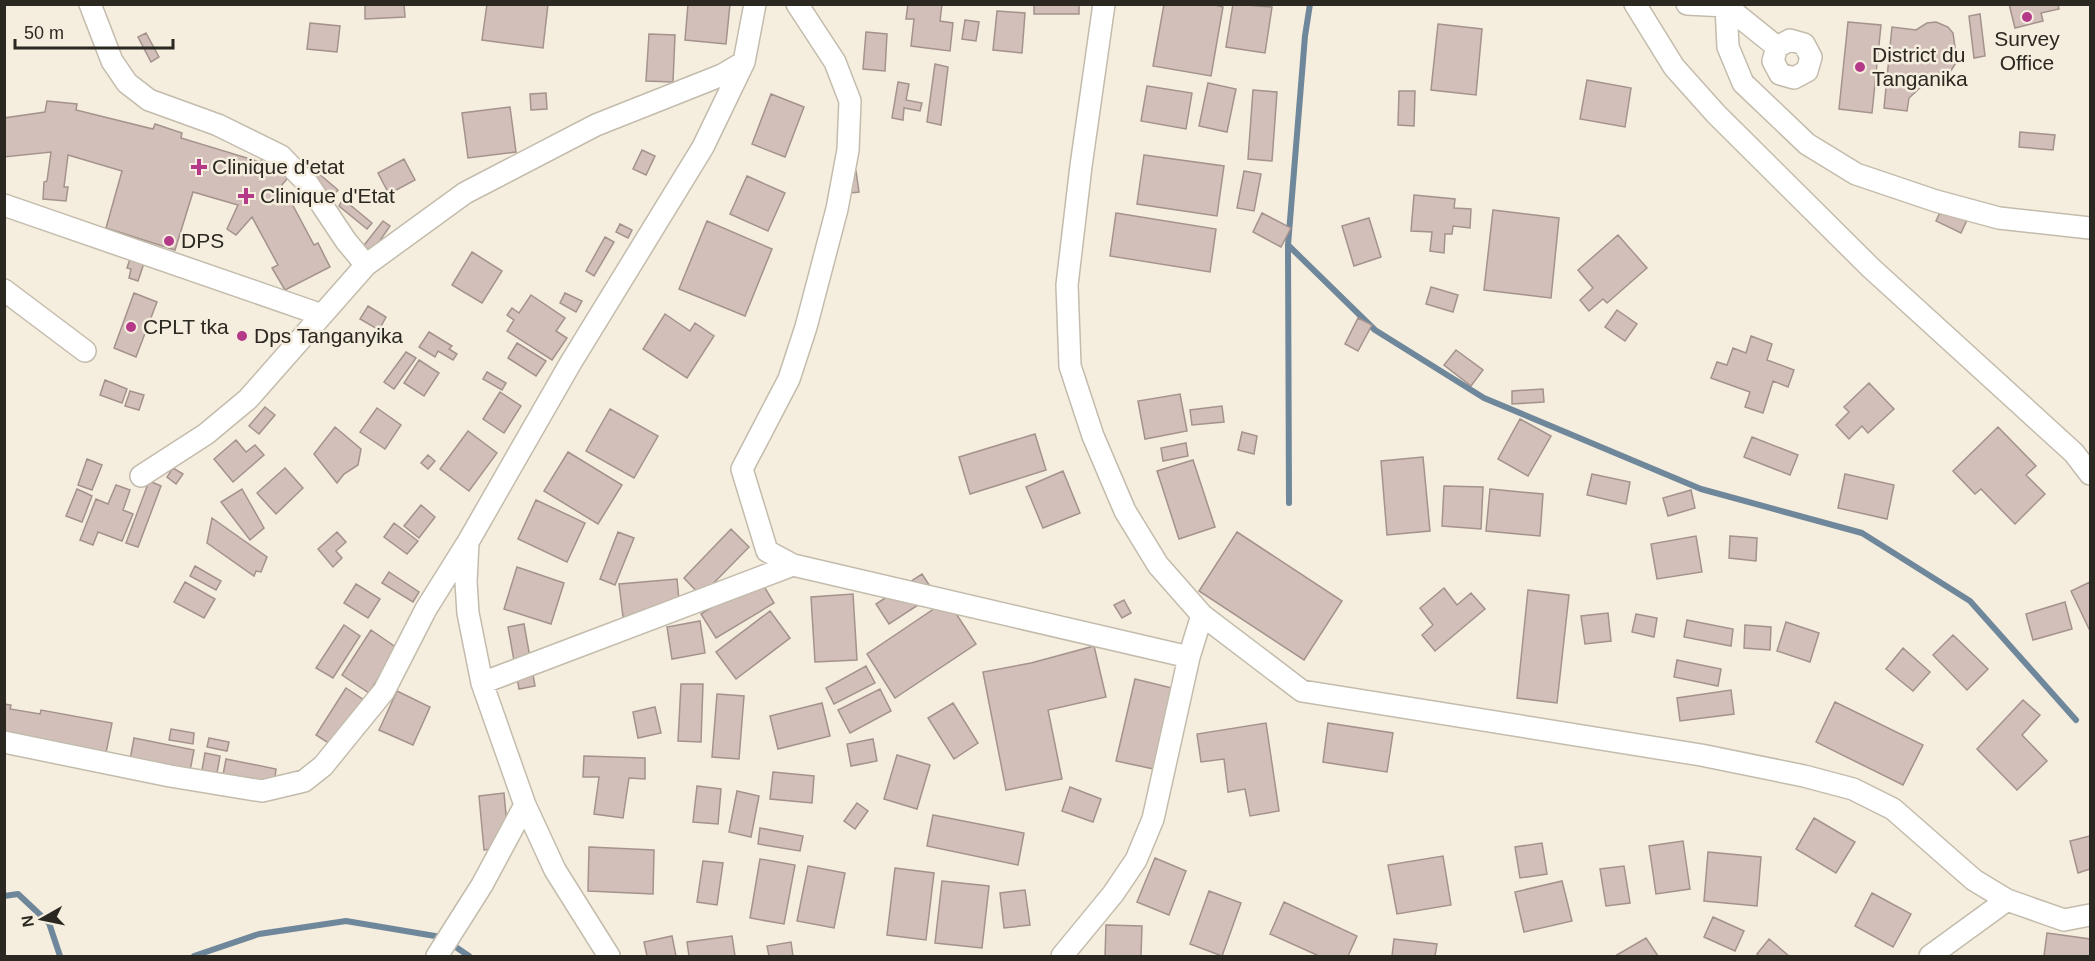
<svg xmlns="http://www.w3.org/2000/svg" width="2095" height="961" font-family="Helvetica,sans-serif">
<rect width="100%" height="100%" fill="#f5eddd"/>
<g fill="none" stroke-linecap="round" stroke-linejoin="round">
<!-- stream -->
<path stroke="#6f879b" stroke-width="6" d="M1288,245l87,85 109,68 217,91 161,44 108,68 106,119
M1289,503l-1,-258 17,-209 5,-32
M4,896l14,-2 31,29 11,33
M194,956l65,-22 87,-13 95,16 28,19"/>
</g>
<!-- building -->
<path fill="#d2bfb9" stroke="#a4928d" stroke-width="1.5" d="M365,4h39l1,13 -40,2z
M487,4h61l-5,44 -61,-8z
M688,4h42l-4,40 -41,-4z
M908,4h34l-2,17 13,2 -3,28 -39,-5 3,-27h-8z
M1034,4h45v10h-45z
M1164,4h47l12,3 -12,69 -58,-10z
M1233,4l39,3 -7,46 -39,-6z
M2009,4h49l1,5 -18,4 2,8 -28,7z
M997,11l28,2 -3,40 -29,-3z
M1980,14l5,42 -11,2 -5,-42z
M965,20l14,2 -3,19 -14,-2z
M1848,22l33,3 -9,88 -33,-4z
M1936,22l12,5 5,6 4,28 -13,21 -19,1 -16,15 -2,13 -23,-3 8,-81 24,3 11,-7z
M310,23l30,3 -3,26 -30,-3z
M1438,24l44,5 -6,66 -45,-5z
M866,32l21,2 -2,37 -22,-2z
M146,33l13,24 -8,5 -13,-25z
M649,34l26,1 -2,47 -27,-1z
M935,64l13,3 -7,58 -14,-3z
M1587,80l44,8 -6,39 -45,-8z
M898,82l11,2 -3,16 16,3 -2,8 -16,-3 -1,12 -11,-2z
M1208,83l28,6 -9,43 -28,-6z
M1147,86l45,7 -6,36 -45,-8z
M1253,90l24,2 -5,69 -24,-2z
M1399,91h16l-1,35 -16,-1z
M546,93l1,16 -16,1 -1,-16z
M771,94l33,13 -19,50 -33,-13z
M47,101l30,3 -1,6 77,19 2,-5 27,9 -1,5 79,24 4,-6 26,19 -8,10 32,60 4,-2 12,24 -45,23 -13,-22 6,-3 -26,-48 -16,18 -9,-6 11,-24 -45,-13 -18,58 -69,-22 16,-57 -54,-16 -4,32h4l-2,14 -23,-2 1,-17 3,-1 4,-29 -47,5v-39l41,-6z
M510,107l6,45 -48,6 -6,-45z
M2020,132l35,3 -2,15 -34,-3z
M642,150l13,6 -9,19 -13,-6z
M1144,155l80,11 -7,50 -80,-12z
M404,159l11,21 -26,14 -11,-21z
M310,166l28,24 -5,6 -29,-24z
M856,171l3,21 -17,2 -3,-21z
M1244,171l17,3 -7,37 -17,-3z
M747,176l38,17 -17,38 -38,-17z
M1414,195l41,4 -1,9 17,1 -1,19 -17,-2 -1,8h-7l-1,19 -14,-2 2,-19 -21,-1z
M343,199l29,24 -5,6 -28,-23z
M1942,208l25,12 -6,13 -25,-12z
M1493,210l66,8 -8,80 -67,-8z
M1116,213l100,16 -6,43 -100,-16z
M1262,213l29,15 -10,19 -28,-15z
M1369,218l12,39 -27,9 -12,-40z
M383,221l7,5 -20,29 -9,-6z
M707,221l65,28 -27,67 -66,-27z
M620,224l12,6 -4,8 -12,-6z
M1618,235l29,33 -40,35 -4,-4 -14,12 -9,-11 13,-12 -15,-18z
M605,237l9,5 -20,34 -8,-5z
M472,252l30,19 -20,32 -30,-18z
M131,256l14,4 -7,21 -9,-3 2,-9 -4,-1z
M1431,287l27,8 -5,17 -27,-8z
M134,293l23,9 -21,55 -22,-9z
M565,293l17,8 -6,11 -16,-9z
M531,295l34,23 -9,13 11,7 -15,22 -45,-29 7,-11 -7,-5 5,-7 7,5z
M368,306l18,11 -7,13 -19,-11z
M1617,310l20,14 -12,17 -20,-14z
M665,314l25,17 5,-8 19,13 -27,42 -44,-29z
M1358,318l14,7 -14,26 -13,-7z
M429,332l23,14 -3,3 8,5 -4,6 -15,-9 -3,6 -16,-10z
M1751,336l21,8 -5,16 27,10 -6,17 -15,-6 -10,32 -18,-6 5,-15 -39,-14 6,-16 10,3 6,-17 13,5z
M517,343l29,18 -10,15 -28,-18z
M1456,350l27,20 -12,16 -27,-21z
M406,352l10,6 -22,31 -10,-7z
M419,360l20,13 -15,23 -20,-13z
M487,372l19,11 -4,7 -19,-11z
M105,380l22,9 -5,14 -22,-8z
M1869,383l25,26 -26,24 -6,-7 -13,13 -13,-14 13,-13 -5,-5z
M1543,389l1,13 -32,2v-13z
M130,391l14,4 -5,15 -14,-4z
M500,392l21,14 -17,27 -21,-14z
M1180,394l7,37 -42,8 -7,-38z
M1222,406l2,16 -32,3 -2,-15z
M265,407l10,8 -16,19 -10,-8z
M377,408l24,17 -16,24 -25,-17z
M610,409l48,27 -24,42 -48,-27z
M1520,419l31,17 -23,40 -30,-17z
M335,427l26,22 -3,16 -14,9 -7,9 -23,-29z
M1998,427l38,39 -10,9 19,19 -30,30 -34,-35 -6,5 -22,-23z
M468,431l29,22 -28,38 -29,-22z
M1242,432l15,4 -3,18 -16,-4z
M1035,434l11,36 -76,24 -11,-37z
M1752,437l46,18 -8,20 -46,-18z
M236,440l10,12 9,-7 9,10 -31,27 -19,-23z
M1186,443l2,13 -25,5 -2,-13z
M568,452l54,33 -24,39 -54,-33z
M428,455l7,6 -7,8 -7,-6z
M1423,457l7,74 -43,4 -6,-74z
M87,459l15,6 -10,25 -14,-5z
M1193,460l22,67 -36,12 -22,-68z
M173,468l10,6 -7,10 -9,-7z
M285,468l18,20 -27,26 -19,-21z
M1063,471l17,42 -37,15 -17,-41z
M1592,474l38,8 -4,22 -39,-9z
M1845,474l49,11 -7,34 -49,-11z
M149,481l12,5 -23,61 -12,-4z
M116,485l14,5 -7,20 10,4 -11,27 -24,-9 -5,13 -13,-5 16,-41 12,5z
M1444,486l39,1 -2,42 -39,-3z
M77,489l15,7 -10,26 -16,-6z
M242,489l22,39 -14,12 -29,-38z
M1490,489l53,5 -3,42 -54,-5z
M1691,490l4,18 -27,8 -5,-18z
M536,500l49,23 -18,39 -49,-23z
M421,505l14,12 -16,21 -15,-12z
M212,518l55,39 -6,15 -5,-1 -2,5 -47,-33z
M394,523l24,18 -11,13 -23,-17z
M731,529l18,18 -48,49 -17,-18z
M337,532l9,10 -10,9 6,7 -9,9 -15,-18z
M618,532l16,6 -19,47 -15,-6z
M1237,532l105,69 -38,59 -105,-69z
M1696,536l6,36 -45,7 -6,-35z
M1730,536l27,2 -1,23 -27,-3z
M195,566l26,15 -5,9 -26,-14z
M517,567l47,16 -13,41 -47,-15z
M389,572l30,20 -6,10 -31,-19z
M922,574l13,20 -46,30 -13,-20z
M759,578l15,25 -58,35 -15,-24z
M677,579l3,32 -57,6 -4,-33z
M185,582l30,17 -11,19 -30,-16z
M2090,582v49l-19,-40z
M356,584l24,15 -12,19 -24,-15z
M1444,588l13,17 14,-12 14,16 -50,42 -13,-16 11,-10 -13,-17z
M1528,590l41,5 -12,108 -40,-5z
M853,594l4,66 -42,2 -4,-65z
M947,600l29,44 -81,54 -28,-44z
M1124,600l7,13 -9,5 -8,-13z
M2065,602l7,27 -39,11 -7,-26z
M770,611l20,27 -54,41 -20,-27z
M1608,613l3,28 -26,3 -4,-28z
M1636,614l21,4 -3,19 -22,-5z
M1687,620l46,9 -2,17 -47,-9z
M700,621l5,32 -33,6 -5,-32z
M1786,622l33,11 -9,29 -33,-11z
M524,624l11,62 -16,3 -11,-62z
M344,625l16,11 -27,42 -17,-10z
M1745,625l26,2 -1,23 -26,-2z
M371,630l26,18 -28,45 -27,-18z
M1953,635l35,34 -21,21 -34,-35z
M1094,646l12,51 -58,13 14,69 -56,11 -23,-118 48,-9z
M1903,648l27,24 -17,19 -27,-22z
M1677,660l44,9 -3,17 -44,-9z
M866,666l9,17 -41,21 -8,-16z
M1135,679l37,9 -18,81 -38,-8z
M681,684h22l-2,58 -23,-1z
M346,688l18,12 -29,47 -19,-12z
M880,689l11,22 -41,22 -12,-23z
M1731,690l3,24 -54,7 -3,-23z
M397,691l33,16 -17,38 -34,-15z
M717,694l27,2 -5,63 -27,-2z
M2023,700l17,15 -18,20 25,26 -30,29 -40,-41z
M1835,702l88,43 -20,40 -87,-43z
M822,703l8,33 -52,13 -8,-33z
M953,703l25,40 -24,16 -26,-41z
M4,704l7,1 -1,4 30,5 1,-4 71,13 -6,30 -102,-19z
M655,707l6,26 -23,5 -5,-26z
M1266,723l13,88 -29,5 -5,-27 -17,3 -4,-33 -23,3 -4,-28z
M1328,723l65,10 -6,39 -64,-10z
M171,729l23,4 -1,11 -24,-4z
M134,738l60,12 -4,21 -60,-11z
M209,738l20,4 -2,9 -20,-4z
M873,739l4,22 -26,5 -4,-22z
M205,753l15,3 -3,17 -15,-3z
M897,755l33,10 -13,44 -33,-10z
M584,756l61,2v21l-16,-1 -6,40 -29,-4 5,-37h-16z
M226,759l50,10 -2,15 -51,-9z
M773,772l41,4 -2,27 -42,-4z
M697,786l24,3 -3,35 -25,-2z
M1070,787l31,12 -8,23 -31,-11z
M737,791l22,5 -8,41 -22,-5z
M504,793l5,54 -25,3 -5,-54z
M857,803l11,8 -13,18 -11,-8z
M933,815l91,18 -6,32 -91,-19z
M1814,818l41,24 -19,31 -40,-24z
M760,828l43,8 -3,15 -42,-7z
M2090,836v33l-12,4 -8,-32z
M1683,841l7,48 -34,5 -7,-48z
M1542,843l5,31 -27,4 -5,-31z
M589,847l65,3 -1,44 -65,-3z
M1708,852l53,5 -4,49 -53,-5z
M1443,856l8,49 -54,9 -9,-49z
M1155,858l31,13 -17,44 -32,-13z
M760,859l35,6 -11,59 -34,-6z
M703,861l20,2 -6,42 -20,-3z
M808,866l37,7 -11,55 -37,-7z
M1624,866l6,37 -24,3 -6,-37z
M895,868l39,5 -8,67 -39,-5z
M942,881l47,5 -7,62 -47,-5z
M1562,881l10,40 -48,11 -9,-40z
M1025,890l5,35 -26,3 -4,-35z
M1209,891l32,12 -19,53 -32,-12z
M1872,893l39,21 -18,33 -38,-21z
M1284,902l73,34 -9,20h-29l-49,-22z
M1713,917l31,14 -9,20 -31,-14z
M1106,925l36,1 -1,30h-36z
M2047,933l43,6v17h-46z
M672,936l4,20h-29l-3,-14z
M732,936l3,20h-46l-2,-14z
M1646,938l12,18h-43z
M1394,939l43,5 -2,12h-43z
M1769,939l20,17h-30l-2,-2z
M791,942l2,14h-24l-2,-10z"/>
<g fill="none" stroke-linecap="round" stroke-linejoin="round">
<!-- minor casing -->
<g stroke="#c3bcac" stroke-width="24">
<path id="minor" d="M90,4l22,57 15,22 22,17 69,25 63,31 27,28 38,57 20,24
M797,4l38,58 15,39 -2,49 -11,59 -31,118 -17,52 -47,90 25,82 26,14 396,92
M1104,4l-23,162 -14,119 3,81 23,70 32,75 33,54 44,50 100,76 399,64 103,21 49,13 40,20 81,71 33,20 57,20 26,-5
M1635,4l39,63 42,47 155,154 203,185 16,21
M1687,4l39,2 7,-2
M1726,6l2,41 15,36 64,61 49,30 80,27 63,17 91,10
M1726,6l51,41 -4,14 7,13 14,4 13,-7 4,-14 -7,-13 -14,-4 -13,7
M4,205l318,110
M4,290l81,61
M141,476l65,-42 42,-35 118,-134 99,-72 131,-68 126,-50 22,-13
M482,683l311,-118
M4,742l166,34 92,15 42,-10 19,-15 61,-75 42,-82 40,-64
M437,956l45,-71 43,-80
M609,956l-54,-86 -30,-65 -43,-122 -14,-70 -2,-31 2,-40 102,-178 133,-217 41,-85 11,-58
M1062,956l51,-62 23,-34 17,-41 36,-162 13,-42
M1930,956l77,-56"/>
</g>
<!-- minor -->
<use href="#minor" stroke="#fff" stroke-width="21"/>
</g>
<!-- markers -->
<g fill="#b53989" stroke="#f5eddd" stroke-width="2">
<circle cx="2027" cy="17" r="6"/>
<circle cx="1860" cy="67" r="6"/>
<path d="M196 158h6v6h6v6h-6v6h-6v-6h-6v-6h6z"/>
<path d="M243 187h6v6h6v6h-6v6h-6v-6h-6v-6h6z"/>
<circle cx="169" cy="241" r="6"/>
<circle cx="131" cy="327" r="6"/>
<circle cx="242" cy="336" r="6"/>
</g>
<g text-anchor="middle" stroke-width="5" stroke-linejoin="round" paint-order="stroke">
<!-- poi labels -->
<g font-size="21" fill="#2b2822" stroke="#f5eddd" text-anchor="start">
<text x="2027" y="46" text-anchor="middle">Survey<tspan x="2027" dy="24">Office</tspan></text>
<text x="1872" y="62">District du<tspan x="1872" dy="24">Tanganika</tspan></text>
<text x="212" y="174">Clinique d'etat</text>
<text x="260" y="203">Clinique d'Etat</text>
<text x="181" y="248">DPS</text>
<text x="143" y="334">CPLT tka</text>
<text x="254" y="343">Dps Tanganyika</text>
</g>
</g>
<!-- border -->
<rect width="2095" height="961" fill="none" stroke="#2b2822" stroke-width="12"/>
<!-- north arrow -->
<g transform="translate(42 919) rotate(261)" stroke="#f5eddd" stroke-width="4.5" paint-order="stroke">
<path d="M0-4.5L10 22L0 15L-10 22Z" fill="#2b2822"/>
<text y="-9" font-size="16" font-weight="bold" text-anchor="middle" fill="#2b2822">N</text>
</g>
<!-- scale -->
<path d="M15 39v9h158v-9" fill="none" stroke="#2b2822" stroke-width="3"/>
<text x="24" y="39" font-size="18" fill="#2b2822" stroke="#f5eddd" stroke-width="4.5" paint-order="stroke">50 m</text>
</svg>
